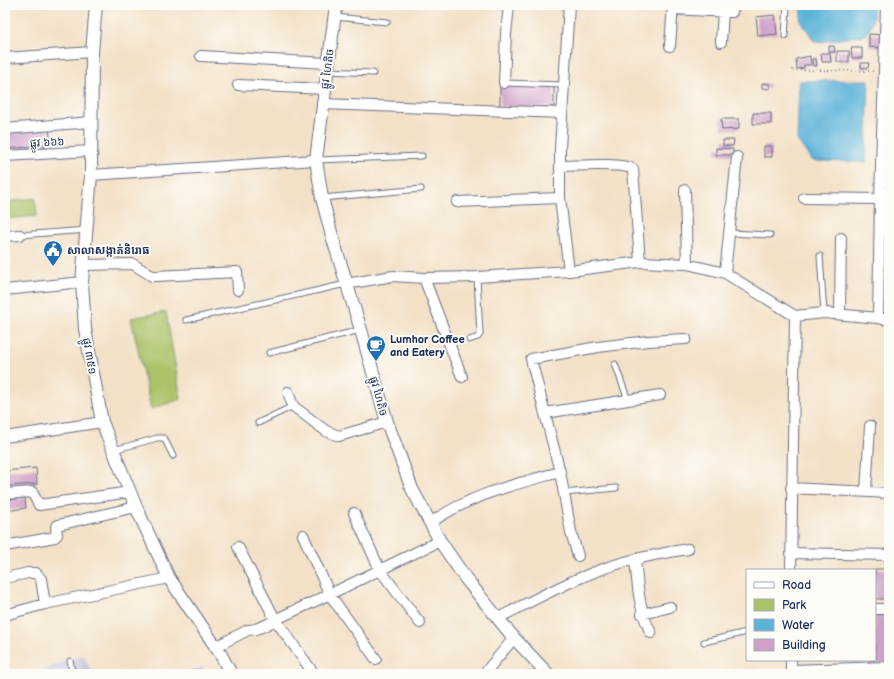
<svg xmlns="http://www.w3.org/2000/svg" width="894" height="679" font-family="'Balsamiq Sans','Noto Sans Khmer',sans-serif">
<rect width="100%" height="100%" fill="#fdfcf7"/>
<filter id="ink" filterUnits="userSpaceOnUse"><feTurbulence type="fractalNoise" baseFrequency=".025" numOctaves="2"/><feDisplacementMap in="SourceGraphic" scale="8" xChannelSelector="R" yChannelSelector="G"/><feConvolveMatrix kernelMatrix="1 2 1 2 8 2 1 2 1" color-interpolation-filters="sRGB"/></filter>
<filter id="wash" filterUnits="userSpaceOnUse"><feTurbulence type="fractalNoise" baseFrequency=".012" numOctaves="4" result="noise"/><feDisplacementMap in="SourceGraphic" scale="16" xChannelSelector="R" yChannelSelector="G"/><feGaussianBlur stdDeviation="0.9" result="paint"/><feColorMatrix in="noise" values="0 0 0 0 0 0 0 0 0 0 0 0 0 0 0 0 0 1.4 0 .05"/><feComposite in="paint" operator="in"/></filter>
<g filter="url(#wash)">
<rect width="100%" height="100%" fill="#f3e1c7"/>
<!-- industrial -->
<path fill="#c4c0db" d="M83,655l10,19h-62z
M203,667l2,7h-32z"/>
<!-- green -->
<path fill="#aac268" stroke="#627863" d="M889,85v99h-5l1,-38z
M35,198l2,18 -32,3v-17z
M166,312l15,87 -30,10 -20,-91z"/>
<!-- water -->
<path fill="#5cb3d8" stroke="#3c719b" d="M801,5h72c1,12 0,20 -8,30l-45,7h-5l-15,-22 1,-6z
M869,80l-3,82 -54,-1 -15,-21 2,-59z"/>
<g id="blocks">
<!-- building -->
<path fill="#cfa0c8" d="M775,15l2,19 -19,2 -2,-19z
M869,34l15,1v13l-15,-1z
M829,46h5l1,6h-6z
M851,48h11v10h-10z
M837,51h12v11h-12z
M821,53h9l1,9h-9z
M810,56l1,9h-7v3l-7,1 -1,-10z
M816,58l1,8h-4l-1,-7z
M861,63h8l-1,5h-7z
M762,83l8,1v5l-8,-1z
M500,85h54v22h-54z
M753,113h18v11h-18z
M721,119h18v10l-17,1z
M49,127l2,18 -46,4v-18z
M723,140h11l-1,6h-10z
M764,146h8v11h-8z
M716,148l17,1v6h-17z
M36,468l1,16 -32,2v-15z
M25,498l1,10 -21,3v-11z
M875,569h14v30h-14z
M875,611h14v53h-20v-4h6z"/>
</g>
</g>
<g filter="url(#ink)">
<use href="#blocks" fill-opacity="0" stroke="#676d83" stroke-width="1"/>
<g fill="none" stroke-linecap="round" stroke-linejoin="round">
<!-- service casing -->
<g stroke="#676d83" stroke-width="7">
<path id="service" d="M335,17l52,5
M785,36l2,-31
M327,71l46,2
M504,83l60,2
M317,160l105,-4
M322,198l99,-9
M730,233l40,2
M879,234l10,1
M20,235l67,-5
M820,256l4,57
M186,320l160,-36
M469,340l9,-3 2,-3 -3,-57
M269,353l91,-23
M615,364l13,36
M258,423l35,-17
M114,450l43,-12h7l9,18
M564,493l52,-5
M704,642l43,-10
M70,661l3,13"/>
</g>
<!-- minor casing -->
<g stroke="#676d83" stroke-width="12">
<path id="minor" d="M673,9l56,3h3l2,-7
M721,42l2,-30
M670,46l3,-41
M201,56l127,7
M5,58l87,-6
M504,83l2,-49 3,-29
M238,85l86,4
M322,104l240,9
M5,129l86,-7
M5,156l86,-5
M560,166c16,0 61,-4 73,3l7,93
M91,175l225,-15
M685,190l2,74
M804,198l76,1
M457,202l103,-4
M5,236l15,-1
M83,265l50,-1 19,12h4l81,-4 1,18
M569,271l-9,-73v-50l9,-143
M725,273l12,-116
M424,278l38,99
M346,284l47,-8 31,2 53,-1 92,-6 71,-9 47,2 38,9 70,43 29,-3 54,5 11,2
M5,290l77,-8
M840,314l1,-76
M878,318l2,-119 6,-194
M288,392l5,14 33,25 13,5 48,-14
M545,413l115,-18
M5,437l97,-15
M560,472l-29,-113 67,-12 50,-6 38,-2
M791,488l98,5
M866,492l4,-66
M5,494l27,-2 7,13 91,-13
M354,513l26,57 40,53
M430,523c42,-29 82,-38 130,-51l11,60 7,24
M303,535l27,60 46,64
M5,546l50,-9 2,-2 -1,-8 2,-2 78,-18
M238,547l37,72 39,55
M791,553l98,2
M635,559c3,28 3,48 16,74
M791,570l4,-254
M5,578l23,-5h8l5,6 4,25
M875,609h14
M642,614l28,-7
M5,615l40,-11 124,-26
M498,618c44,-22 90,-48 138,-59 17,-4 35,-7 52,-10
M215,647l33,-17c13,0 26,-10 37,-15 52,-23 103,-50 155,-74
M791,660v14
M791,670l98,-3
M484,674l30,-36"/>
</g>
<!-- tertiary casing -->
<g stroke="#676d83" stroke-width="14">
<path id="tertiary" d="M96,5l-4,47 -1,123 -9,107 3,47 17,93 34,85 33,71 51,75 11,21
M336,5l-20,155 6,38 10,38 29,94 26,92 25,67 28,52 26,38 48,59 34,36"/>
</g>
<!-- path -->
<path stroke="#676d83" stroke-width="1.5" stroke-dasharray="1 3" stroke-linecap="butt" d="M792,70l84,1"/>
<!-- service -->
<use href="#service" stroke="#fff" stroke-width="5"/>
<!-- minor -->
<use href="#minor" stroke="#fff" stroke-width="10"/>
<!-- tertiary -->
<use href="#tertiary" stroke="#fff" stroke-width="12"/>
</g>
</g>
<!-- icons -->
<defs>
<g id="civic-pin" transform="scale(1)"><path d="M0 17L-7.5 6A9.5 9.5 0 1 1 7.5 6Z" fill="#1f6fb2" stroke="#fdfcf7"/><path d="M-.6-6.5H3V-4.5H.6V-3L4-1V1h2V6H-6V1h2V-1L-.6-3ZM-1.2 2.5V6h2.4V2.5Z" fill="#fff"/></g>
<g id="cafe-pin" transform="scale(1)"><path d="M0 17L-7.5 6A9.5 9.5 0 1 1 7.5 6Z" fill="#1f6fb2" stroke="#fdfcf7"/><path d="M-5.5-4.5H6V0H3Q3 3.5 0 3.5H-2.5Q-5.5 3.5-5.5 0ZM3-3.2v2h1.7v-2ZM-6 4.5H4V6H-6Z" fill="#fff"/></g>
</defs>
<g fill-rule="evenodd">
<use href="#civic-pin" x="53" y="250"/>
<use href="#cafe-pin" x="376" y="345"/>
</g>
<g text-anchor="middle" stroke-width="4" stroke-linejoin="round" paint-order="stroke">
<!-- street labels -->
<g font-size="11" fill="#1b2f5e" stroke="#fdfcf7">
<text transform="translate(327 69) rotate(-82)" y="4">ផ្លូវ ហៃតិច</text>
<text transform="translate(47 142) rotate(-3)" y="4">ផ្លូវ ៦៦៦</text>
<text transform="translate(90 356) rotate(80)" y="4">ផ្លូវ ៣៥១</text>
<text transform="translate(379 396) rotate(75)" y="4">ផ្លូវ ហៃតិច</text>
</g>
<!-- poi labels -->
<g font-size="11" font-weight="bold" fill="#1b2f5e" stroke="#fdfcf7" text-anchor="start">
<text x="67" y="254">សាលាសង្កាត់និរោធ</text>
<text x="390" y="343">Lumhor Coffee<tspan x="390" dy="13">and Eatery</tspan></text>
</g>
</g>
<!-- margin -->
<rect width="894" height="679" fill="none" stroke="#fdfcf7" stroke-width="20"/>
<!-- legend -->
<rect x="746" y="569" width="130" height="92" fill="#fdfcf7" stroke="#a3aaba"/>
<rect x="754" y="582" width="20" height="6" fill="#ffffff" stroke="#a3aaba"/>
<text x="782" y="589" font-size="12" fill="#1b2f5e">Road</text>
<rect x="754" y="599" width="20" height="12" fill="#aac268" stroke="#a3aaba"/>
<text x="782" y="609" font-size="12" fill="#1b2f5e">Park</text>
<rect x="754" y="619" width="20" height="12" fill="#5cb3d8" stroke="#a3aaba"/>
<text x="782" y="629" font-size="12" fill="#1b2f5e">Water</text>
<rect x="754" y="639" width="20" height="12" fill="#cfa0c8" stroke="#a3aaba"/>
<text x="782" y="649" font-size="12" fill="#1b2f5e">Building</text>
</svg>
